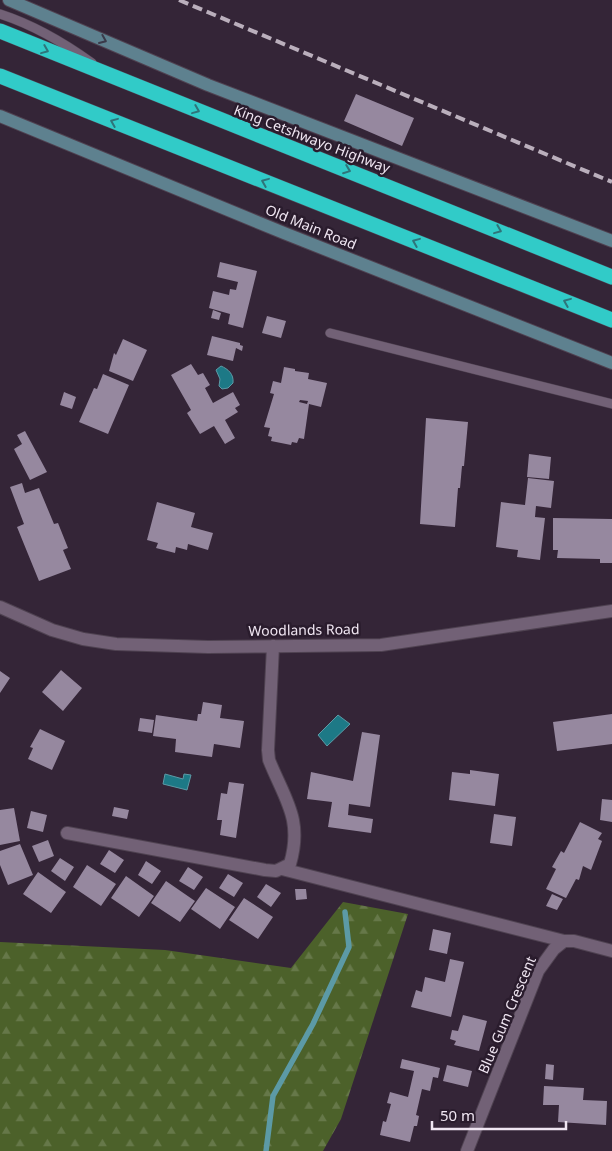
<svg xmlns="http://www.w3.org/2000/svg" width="612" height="1151" font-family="'Noto Sans',sans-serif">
<defs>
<pattern id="forest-firs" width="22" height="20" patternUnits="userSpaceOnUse" patternTransform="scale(1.25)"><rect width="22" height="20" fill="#4c612a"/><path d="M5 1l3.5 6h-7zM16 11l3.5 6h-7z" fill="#667849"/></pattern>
</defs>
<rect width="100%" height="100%" fill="#342537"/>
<!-- forest -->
<path fill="url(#forest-firs)" d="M343,902l65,12 -67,205 -18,32h-323v-209l165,8 126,18z"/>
<!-- water -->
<path fill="#1d7986" stroke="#5c9aa6" d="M221,366c7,3 13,8 12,17l-5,5 -6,1 -3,-3 1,-7 -4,-9z
M338,715l12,9 -23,22 -9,-11z
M165,774l18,5 1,-5 7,1 -4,15 -24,-6z"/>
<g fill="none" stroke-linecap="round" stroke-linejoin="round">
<!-- stream -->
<path stroke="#5c9aa6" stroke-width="5.5" d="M266,1151l7,-55 40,-72 36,-77 -4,-35"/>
</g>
<!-- building -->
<path fill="#96889f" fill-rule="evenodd" d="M356,94l58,24 -12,28 -58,-25z
M220,262l37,9 -14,57 -15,-4 2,-10 -21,-6 4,-17 16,4 1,-6 6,1 2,-8 -21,-5z
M213,310l8,3 -2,7 -8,-2z
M267,316l19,5 -5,17 -19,-5z
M212,336l28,7v2l3,1 -1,5 -6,-3 -3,13 -26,-6z
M123,339l24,11 -14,31 -24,-10 5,-18 2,2z
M191,364l7,11 5,-2 7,12 -5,3 8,15 20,-11 7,13 -5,3 3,4 -13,8 10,18 -10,6 -11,-18 -14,8 -13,-21 4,-3 -20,-35z
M284,367l11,2v2l14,2 -1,6 19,4 -6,24 -12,-3 -5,35 -5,-1 -2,5 -5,-1 -1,3 -20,-4 1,-4 -4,-1 2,-8 -6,-1 10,-33 -4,-1 3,-12 8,2zM300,400l8,1 -1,3 -8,-2z
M103,374l26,11 -21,49 -29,-12 15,-34 3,1z
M64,392l12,5 -4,12 -12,-4z
M426,418l42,4 -4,44h-2l-2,22h-2l-3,39 -35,-3z
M25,431l22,41 -17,8 -16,-31 8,-5 -5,-9z
M529,454l22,3 -2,22 -22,-2z
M528,478l26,3 -3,27 -15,-2 -1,11 10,1 -5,42 -23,-3 1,-7 -22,-3 5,-45 24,3z
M22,483l3,10 14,-5 15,36 4,-1 10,25 -5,2 8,19 -32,12 -22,-54 7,-3 -14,-37z
M157,502l38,11 -4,14 22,6 -5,17 -20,-6 -1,6 -11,-3 -1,6 -19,-5 2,-5 -11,-3z
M553,518l59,1v44h-12v-4l-43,-1 1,-8h-5z
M61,670l21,18 -19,23 -21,-19z
M0,671l10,7 -10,15z
M203,702l19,3 -2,13 24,3 -4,27 -26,-4 -2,13 -37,-5 1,-13 -23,-3 3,-21 41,6 1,-7h3z
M612,714v30l-55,7 -4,-29z
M140,718l14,2 -2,13 -14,-2z
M40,729l25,12 -13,29 -24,-11 5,-11 -3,-1z
M362,732l18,3 -10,72 -21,-3 -1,11 25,4 -2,14 -43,-6 4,-25 -25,-3 4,-27 42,9z
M470,770l29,4 -4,32 -46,-6 3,-28 18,2z
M229,782l15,2 -8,54 -16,-3 2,-15h-5l4,-27 6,1z
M602,799l10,1v22l-12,-2z
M114,807l15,3 -2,9 -15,-3z
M14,808l6,33 -20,4v-35z
M31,811l16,4 -4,17 -16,-4z
M494,814l22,3 -4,29 -22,-3z
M580,822l22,11 -4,6 4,2 -11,29 -8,-4 -4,14 -3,-1 -10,19 -20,-9 10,-20 -4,-2 9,-16 3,2z
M48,840l6,16 -15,6 -7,-16z
M20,844l13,31 -25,10 -8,-20v-14z
M109,850l15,10 -9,13 -15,-9z
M60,858l14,9 -9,14 -14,-10z
M146,861l15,10 -9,13 -14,-9z
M87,865l29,19 -15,22 -28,-19z
M188,867l15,10 -9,13 -15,-9z
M38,872l28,20 -15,21 -28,-19z
M228,874l15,9 -9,14 -15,-9z
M126,876l28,20 -15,21 -28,-19z
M166,881l29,20 -15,21 -29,-19z
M266,884l15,9 -10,14 -14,-10z
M206,888l29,19 -15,22 -29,-20z
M295,889h11l1,10 -11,1z
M552,894l11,5 -6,11 -11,-4z
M244,898l29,19 -15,22 -29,-19z
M433,929l18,4 -4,21 -18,-4z
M450,959l14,3 -13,55 -40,-10 5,-17 6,2 3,-15 20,5z
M463,1015l24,6 -8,30 -25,-6 2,-4 -6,-2 2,-9 6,1z
M402,1059l38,9 -2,10 -5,-1 -3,14 -8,-2 -6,26 3,1 -2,10h-3l-4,16 -30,-7 3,-14 3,1 5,-18 -4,-1 3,-11 18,5 6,-26 -14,-3z
M546,1064l8,1 -1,15 -8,-1z
M447,1065l25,6 -4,16 -25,-6z
M544,1086l40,2 -1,12 24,1 -1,24 -48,-3 1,-17h-16z"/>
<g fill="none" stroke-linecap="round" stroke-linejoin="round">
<!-- lane casing -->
<g stroke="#4f4251" stroke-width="10">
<path id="lane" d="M0,14c34,11 63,28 92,49
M330,333l282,71"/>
</g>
<!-- street casing -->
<g stroke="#4f4251" stroke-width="14">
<path id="street" d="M0,607l52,23 31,9 33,5 92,3 173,-2 231,-34
M67,833l198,37 11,1 14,-7c13,-45 -5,-64 -21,-104l-1,-10 5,-104
M282,869l282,72
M467,1151l71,-180 16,-22 10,-8h10l38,10"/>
</g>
<!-- secondary casing -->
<g stroke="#4f4251" stroke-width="14">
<path id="secondary" d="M9,0l199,85 404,156
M0,116l284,117 328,130"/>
</g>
<!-- highway casing -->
<g stroke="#4f4251" stroke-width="16">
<path id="highway" d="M0,31l612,246
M0,76l612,244"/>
</g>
<!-- lane -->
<use href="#lane" stroke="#726176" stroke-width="9"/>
<!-- street -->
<use href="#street" stroke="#726176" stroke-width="12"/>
<!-- secondary -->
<use href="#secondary" stroke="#5e818f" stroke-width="12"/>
<!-- highway -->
<use href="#highway" stroke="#31cbc8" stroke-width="15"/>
<!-- rail -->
<path stroke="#baafbc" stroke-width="4" stroke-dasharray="10 5" stroke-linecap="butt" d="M179,0l433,182"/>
</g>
<!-- one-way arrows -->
<defs><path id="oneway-chevron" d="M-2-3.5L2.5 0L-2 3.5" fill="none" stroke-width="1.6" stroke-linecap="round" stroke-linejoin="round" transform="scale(1.25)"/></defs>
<use stroke="#3a3a4a" href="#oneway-chevron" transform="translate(103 40) rotate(23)"/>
<g stroke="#2e747a">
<use href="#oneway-chevron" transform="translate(45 50) rotate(22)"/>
<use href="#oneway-chevron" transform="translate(196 110) rotate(22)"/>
<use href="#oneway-chevron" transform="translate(114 122) rotate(-158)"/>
<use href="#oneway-chevron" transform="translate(347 170) rotate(21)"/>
<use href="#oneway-chevron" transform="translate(265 182) rotate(-158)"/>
<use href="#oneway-chevron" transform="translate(498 230) rotate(22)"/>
<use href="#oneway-chevron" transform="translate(416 242) rotate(-158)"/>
<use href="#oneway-chevron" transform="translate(567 302) rotate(-158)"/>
</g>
<g text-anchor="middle" stroke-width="5" stroke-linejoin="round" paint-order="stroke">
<!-- street labels -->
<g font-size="14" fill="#f0e6f2" stroke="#2a1c2d">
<text transform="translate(312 139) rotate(21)" y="5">King Cetshwayo Highway</text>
<text transform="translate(311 227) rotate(22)" y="5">Old Main Road</text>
<text transform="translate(304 630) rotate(-1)" y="5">Woodlands Road</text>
<text transform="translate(507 1015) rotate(-67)" y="5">Blue Gum Crescent</text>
</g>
</g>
<!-- scale -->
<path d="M432 1121v8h134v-8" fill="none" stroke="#f0e6f2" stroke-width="2.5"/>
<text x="440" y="1121" font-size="15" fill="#f0e6f2" stroke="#2a1c2d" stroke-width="4" paint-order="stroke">50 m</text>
</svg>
